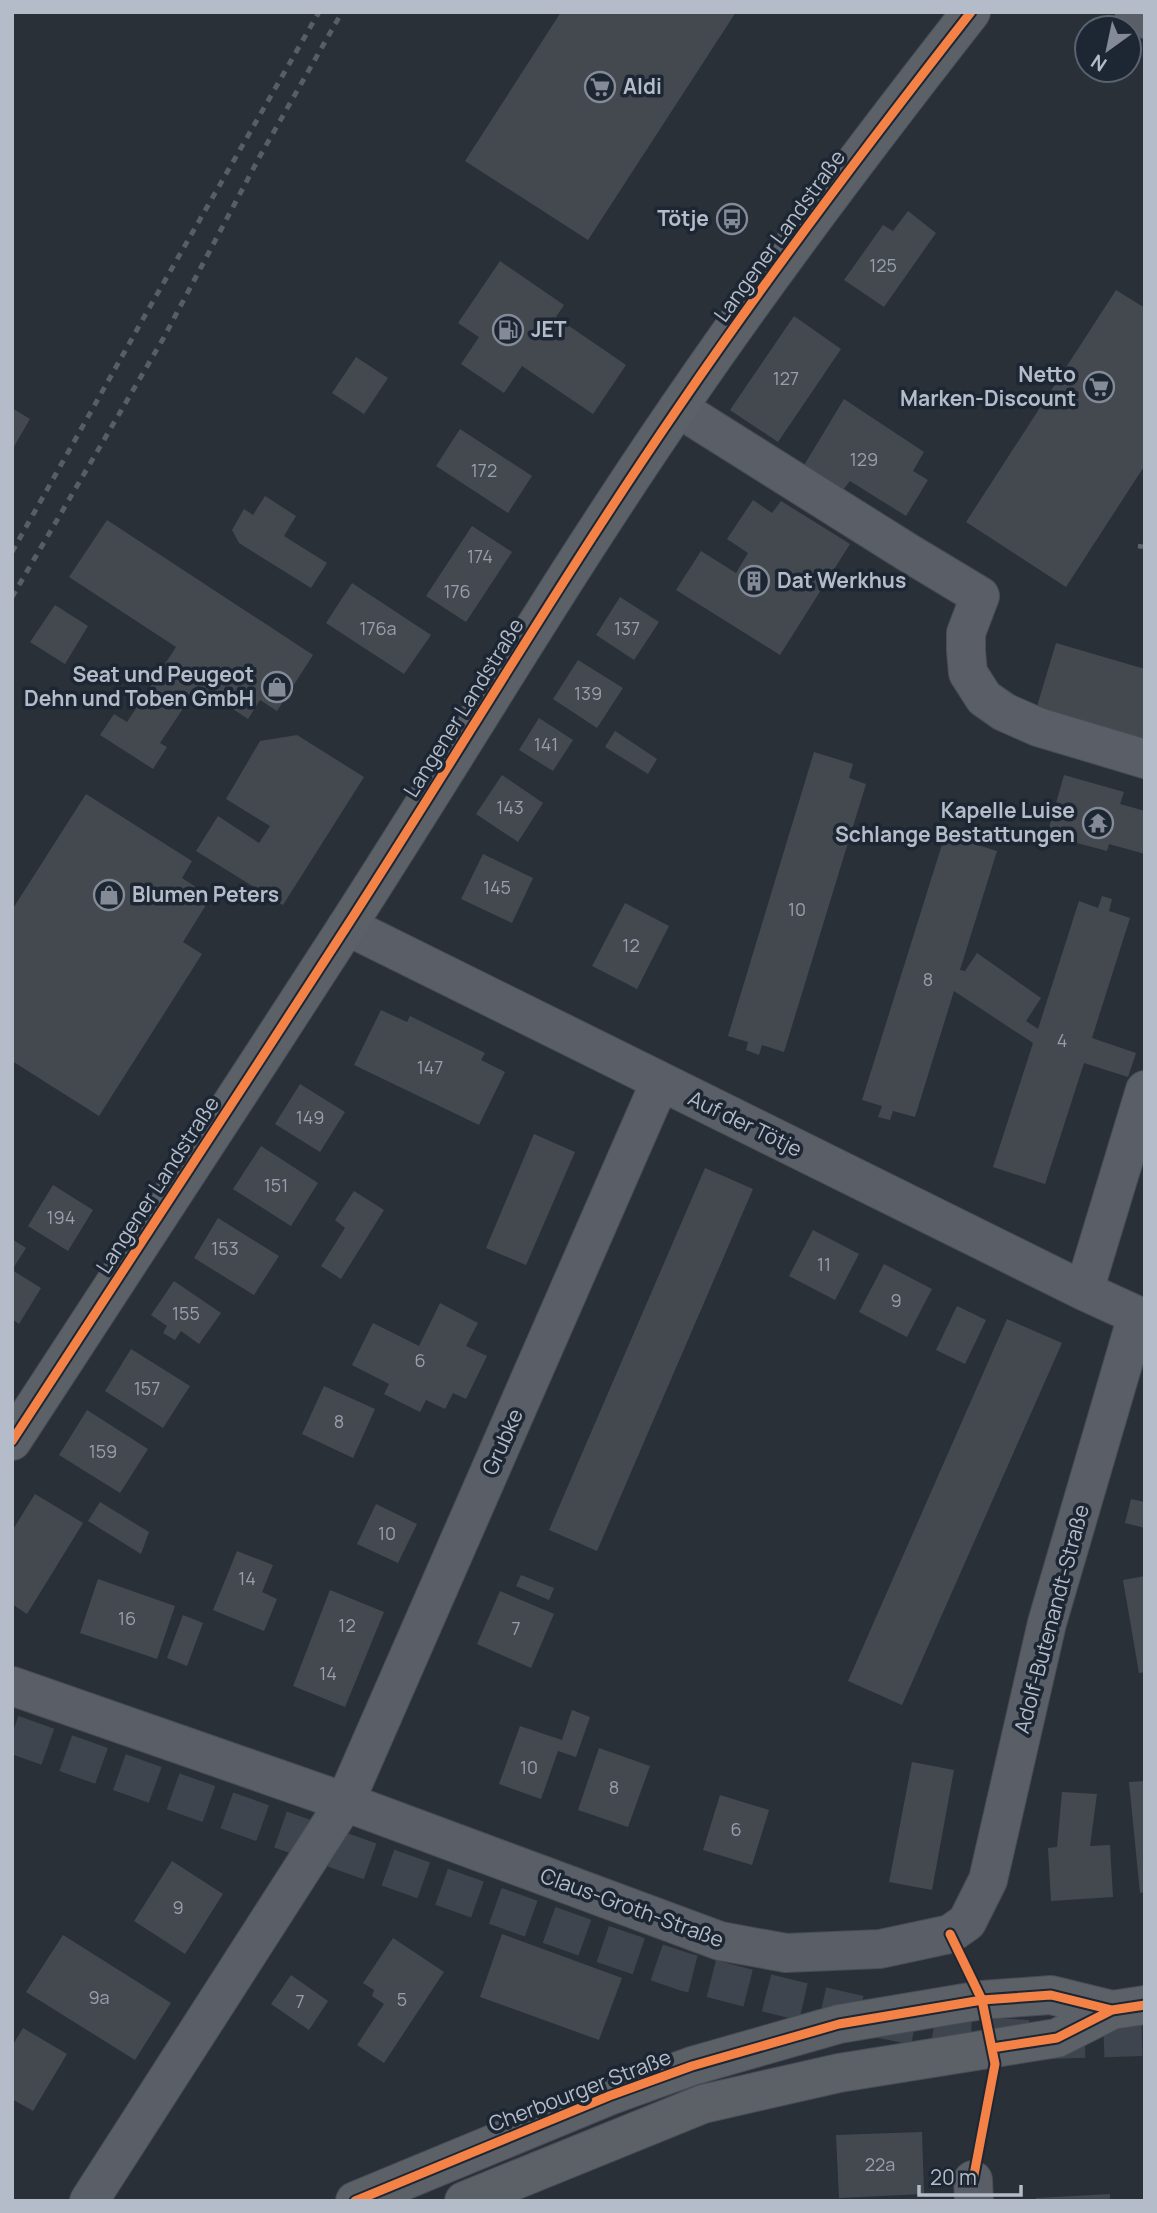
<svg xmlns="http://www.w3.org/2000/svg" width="1157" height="2213" font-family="Manrope,sans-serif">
<rect width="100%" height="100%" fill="#2a3038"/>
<!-- building -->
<path fill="#444950" d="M561,12h175l-148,228 -123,-79z
M908,211l28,22 -52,74 -40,-27 39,-55 10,6z
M500,261l64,44 -8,12 70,48 -33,49 -71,-48 -18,27 -43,-29 18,-27 -21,-14z
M1116,290l29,18v157l-79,122 -100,-65z
M794,316l47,33 -63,93 -48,-32z
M356,357l32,21 -24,36 -32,-21z
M844,399l80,53 -11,19 15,9 -22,36 -56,-35 -8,10 -39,-24z
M12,408l18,11 -18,31z
M460,429l72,47 -24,37 -72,-47z
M265,496l31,20 -12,20 43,27 -16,25 -72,-45 -7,-13 12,-21 9,6z
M753,500l19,13 9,-12 69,43 -70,111 -104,-65 25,-39 35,22 12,-20 -21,-14z
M107,520l206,135 -36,56 -17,-11 -12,19 -50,-33 -38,57 7,4 -14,22 -53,-34 14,-21 13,8 49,-75 -107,-70z
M472,526l40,26 -46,70 -40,-26z
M352,583l79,52 -27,39 -78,-51z
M620,597l39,25 -25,38 -38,-25z
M55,605l33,21 -23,38 -35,-22z
M1056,643l89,26v76l-110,-32z
M578,660l45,28 -26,40 -44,-29z
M539,718l34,22 -20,31 -34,-21z
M615,731l42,28 -9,15 -43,-27z
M297,735l67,42 -81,128 -87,-54 22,-35 41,27 11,-17 -44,-27 34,-58z
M814,752l39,12 -4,14 17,6 -82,268 -22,-7 -3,10 -13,-5 2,-8 -20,-6z
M502,775l41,28 -25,39 -42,-28z
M1064,775l60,17 -4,12 25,7v43l-36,-10 -2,7 -60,-16z
M86,794l106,67 -10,17 29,19 -28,45 19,12 -103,162 -87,-55v-151z
M945,835l52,16 -37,119 5,1 12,-18 64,45 -15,23 12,8 41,-128 19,7 4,-12 10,3 -3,12 21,7 -38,120 44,15 -8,24 -44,-14 -39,121 -52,-17 40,-124 -79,-52 -39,126 -22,-6 -3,9 -12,-3 4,-11 -20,-6z
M483,854l50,24 -21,45 -51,-24z
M625,903l44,23 -32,63 -45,-23z
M381,1010l26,12 3,-6 75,37 -4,7 24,12 -26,53 -125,-60z
M300,1084l45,28 -25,40 -45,-28z
M534,1134l41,18 -49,113 -40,-17z
M261,1146l57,37 -27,43 -58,-37z
M705,1168l48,21 -156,362 -48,-21z
M53,1185l40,25 -25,41 -40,-25z
M354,1191l30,19 -43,69 -20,-13 24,-38 -10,-8z
M218,1218l61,38 -25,39 -60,-37z
M813,1230l46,24 -24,46 -46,-24z
M12,1239l14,9 -14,22z
M884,1264l48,25 -25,48 -48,-25z
M12,1270l29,18 -22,36 -7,-5z
M174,1281l47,32 -22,31 -18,-13 -6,9 -12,-7 4,-7 -16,-11z
M440,1303l38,20 -12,23 21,10 -21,43 -13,-6 -8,16 -19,-9 -6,12 -36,-18 5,-10 -37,-19 21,-42 46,23z
M957,1306l29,14 -21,44 -29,-14z
M1007,1319l55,24 -160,362 -54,-24z
M131,1349l59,37 -27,42 -58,-37z
M324,1386l51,23 -22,49 -51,-24z
M87,1410l61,39 -28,44 -61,-38z
M35,1494l48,29 -56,91 -15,-10v-73z
M1131,1499l14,3v26l-20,-5z
M100,1502l49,30 -8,22 -53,-33z
M376,1504l41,20 -19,39 -41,-19z
M237,1551l36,14 -11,27 15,7 -13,32 -51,-21z
M521,1575l33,13 -5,12 -33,-14z
M1145,1576v96l-6,1 -16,-93z
M98,1579l77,27 -18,53 -77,-26z
M330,1590l54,22 -39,95 -52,-21z
M500,1591l54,23 -23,54 -54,-24z
M183,1615l20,8 -16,43 -20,-8z
M572,1710l18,7 -14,40 -18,-6 -17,48 -42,-15 21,-58 42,14z
M599,1748l51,18 -22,61 -50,-17z
M912,1762l42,8 -22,120 -43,-8z
M1145,1781v111l-5,1 -11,-111z
M1062,1792l35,2 -7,52 20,-1 3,52 -62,4 -3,-53 9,-1z
M720,1795l49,15 -17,55 -49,-15z
M172,1861l51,33 -38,60 -51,-33z
M502,1934l120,44 -23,62 -119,-43z
M63,1935l108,68 -36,57 -109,-68z
M393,1938l51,34 -60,91 -27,-18 27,-41 -12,-8 2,-6 -11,-7z
M291,1975l37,26 -19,29 -38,-26z
M23,2028l44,26 -34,57 -21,-12v-57l2,1z
M922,2132l2,62 -85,4 -3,-63z
M1110,2194v7h-74v-3z"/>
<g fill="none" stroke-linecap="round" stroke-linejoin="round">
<!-- major-tunnel -->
<path stroke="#3f454e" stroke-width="38" stroke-dasharray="38 19" stroke-linecap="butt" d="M12,1734l585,208 88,30 98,25 83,19 94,19 87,5 98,-3"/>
<!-- minor casing -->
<g stroke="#484c53" stroke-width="40">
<path id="minor" d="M1134,12l11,7
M678,408l229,144 73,44 -14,37v18l2,22 16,25 20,14 34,15 107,32
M347,926l737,365 61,28
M1084,1291l61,-201
M12,1686l333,116 375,139 66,12 94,-4 70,-15 17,-12 21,-42 59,-257 90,-307
M973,2180l1,21
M89,2201l256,-399 315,-720"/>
</g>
<!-- major casing -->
<g stroke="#484c55" stroke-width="40">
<path id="major" d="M12,1441c112,-172 224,-343 335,-515 111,-172 215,-349 331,-518 92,-135 192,-267 293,-396
M355,2201l254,-105 83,-30 147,-42 143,-24 69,-5 61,15
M464,2201l239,-97 136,-31 218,-35 55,-28 33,-5"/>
</g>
<!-- path -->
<path stroke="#5d636a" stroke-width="4.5" stroke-dasharray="5 5" stroke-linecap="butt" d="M1138,546l7,1"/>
<!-- minor -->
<use href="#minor" stroke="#5a5e66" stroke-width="38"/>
<!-- major -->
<use href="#major" stroke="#5c6168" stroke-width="38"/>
<!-- rail -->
<path stroke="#595d64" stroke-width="5" stroke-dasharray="7 7" stroke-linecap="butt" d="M12,552l140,-249 167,-291
M12,597l151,-258 97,-183 82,-144"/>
<!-- cycleway casing -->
<g stroke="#1d2633" stroke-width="13">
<path id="cycleway" d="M12,1441c112,-172 224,-343 335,-515 111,-172 215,-349 331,-518 92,-135 192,-267 293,-396
M950,1934l32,66 13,64 -22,116
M992,2048l65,-10 55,-28 33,-5
M355,2201l254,-105 83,-30 147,-42 143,-24 69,-5 61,15"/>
</g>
<!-- cycleway -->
<use href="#cycleway" stroke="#f48246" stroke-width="9"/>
</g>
<!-- icons -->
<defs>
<g id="supermarket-ring" transform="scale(1.575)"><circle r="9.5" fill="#1d2633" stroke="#848b96" stroke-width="1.5"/><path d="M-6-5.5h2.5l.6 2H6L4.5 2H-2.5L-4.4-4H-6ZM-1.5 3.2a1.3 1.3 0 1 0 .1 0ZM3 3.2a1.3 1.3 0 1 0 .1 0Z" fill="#848b96"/></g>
<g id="bus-ring" transform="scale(1.575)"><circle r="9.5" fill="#1d2633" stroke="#848b96" stroke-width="1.5"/><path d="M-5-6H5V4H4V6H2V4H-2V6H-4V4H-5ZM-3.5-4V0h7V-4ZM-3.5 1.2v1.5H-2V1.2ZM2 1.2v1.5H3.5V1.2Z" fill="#848b96"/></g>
<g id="fuel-ring" transform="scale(1.575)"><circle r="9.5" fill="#1d2633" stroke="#848b96" stroke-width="1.5"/><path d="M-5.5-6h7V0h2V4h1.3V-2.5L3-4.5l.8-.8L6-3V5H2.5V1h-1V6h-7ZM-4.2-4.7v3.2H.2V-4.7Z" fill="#848b96"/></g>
<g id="building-ring" transform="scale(1.575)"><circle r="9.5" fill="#1d2633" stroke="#848b96" stroke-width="1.5"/><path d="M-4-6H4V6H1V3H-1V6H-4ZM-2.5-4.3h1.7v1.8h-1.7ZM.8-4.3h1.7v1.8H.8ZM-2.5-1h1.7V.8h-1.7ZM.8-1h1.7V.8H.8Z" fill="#848b96"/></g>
<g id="shop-ring" transform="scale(1.575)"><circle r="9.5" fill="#1d2633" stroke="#848b96" stroke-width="1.5"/><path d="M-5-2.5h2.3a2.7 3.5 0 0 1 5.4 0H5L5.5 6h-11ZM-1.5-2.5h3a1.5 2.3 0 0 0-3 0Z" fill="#848b96"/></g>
<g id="temple-ring" transform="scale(1.575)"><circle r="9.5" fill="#1d2633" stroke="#848b96" stroke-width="1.5"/><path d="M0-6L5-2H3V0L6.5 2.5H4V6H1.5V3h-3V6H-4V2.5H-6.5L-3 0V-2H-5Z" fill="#848b96"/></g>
</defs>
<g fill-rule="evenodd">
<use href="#supermarket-ring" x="600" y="87"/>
<use href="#bus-ring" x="732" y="219"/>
<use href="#fuel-ring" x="508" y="330"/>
<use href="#supermarket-ring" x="1099" y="387"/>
<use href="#building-ring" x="754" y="581"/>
<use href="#shop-ring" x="277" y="687"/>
<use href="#temple-ring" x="1098" y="823"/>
<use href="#shop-ring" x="109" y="895"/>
</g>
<g text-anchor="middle" stroke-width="7" stroke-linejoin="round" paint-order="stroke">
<!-- number labels -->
<g font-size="18" fill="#989fab">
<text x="883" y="272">125</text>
<text x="786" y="385">127</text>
<text x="864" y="466">129</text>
<text x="484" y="477">172</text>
<text x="480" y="563">174</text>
<text x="457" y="598">176</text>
<text x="378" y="635">176a</text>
<text x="627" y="635">137</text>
<text x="588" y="700">139</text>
<text x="546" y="751">141</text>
<text x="510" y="814">143</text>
<text x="497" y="894">145</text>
<text x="797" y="916">10</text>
<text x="631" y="952">12</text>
<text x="928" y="986">8</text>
<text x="1062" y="1047">4</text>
<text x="430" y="1074">147</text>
<text x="310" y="1124">149</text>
<text x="276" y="1192">151</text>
<text x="61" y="1224">194</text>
<text x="225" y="1255">153</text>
<text x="824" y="1271">11</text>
<text x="896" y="1307">9</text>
<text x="186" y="1320">155</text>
<text x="420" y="1367">6</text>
<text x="147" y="1395">157</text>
<text x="339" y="1428">8</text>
<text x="103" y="1458">159</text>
<text x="387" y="1540">10</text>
<text x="247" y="1585">14</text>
<text x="127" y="1625">16</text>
<text x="347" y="1632">12</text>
<text x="516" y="1635">7</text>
<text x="328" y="1680">14</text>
<text x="529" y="1774">10</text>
<text x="614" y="1794">8</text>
<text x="736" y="1836">6</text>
<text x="178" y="1914">9</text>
<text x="99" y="2004">9a</text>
<text x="402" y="2006">5</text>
<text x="300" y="2008">7</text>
<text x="880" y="2171">22a</text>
</g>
<!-- poi labels -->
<g font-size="21" font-weight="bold" fill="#b4bcc9" stroke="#1d2633" text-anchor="start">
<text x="623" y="94">Aldi</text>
<text x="709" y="226" text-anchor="end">Tötje</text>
<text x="531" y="337">JET</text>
<text x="1076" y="382" text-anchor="end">Netto<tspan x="1076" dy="24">Marken-Discount</tspan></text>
<text x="777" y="588">Dat Werkhus</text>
<text x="254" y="682" text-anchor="end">Seat und Peugeot<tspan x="254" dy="24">Dehn und Toben GmbH</tspan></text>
<text x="1075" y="818" text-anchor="end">Kapelle Luise<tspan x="1075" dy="24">Schlange Bestattungen</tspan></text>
<text x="132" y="902">Blumen Peters</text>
</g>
<!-- street labels -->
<g font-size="21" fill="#b4bcc9" stroke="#1d2633">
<text transform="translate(780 236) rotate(-54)" y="7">Langener Landstraße</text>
<text transform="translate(464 708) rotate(-58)" y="7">Langener Landstraße</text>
<text transform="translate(745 1124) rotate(26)" y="7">Auf der Tötje</text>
<text transform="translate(158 1185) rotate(-57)" y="7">Langener Landstraße</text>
<text transform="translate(503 1442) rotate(-66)" y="7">Grubke</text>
<text transform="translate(1052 1619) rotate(-75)" y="7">Adolf-Butenandt-Straße</text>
<text transform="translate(632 1908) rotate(20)" y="7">Claus-Groth-Straße</text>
<text transform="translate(580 2091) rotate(-21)" y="7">Cherbourger Straße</text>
</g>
</g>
<!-- border -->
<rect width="1157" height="2213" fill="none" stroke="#b4bcc9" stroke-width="28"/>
<!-- north arrow -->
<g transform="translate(1108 49) rotate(213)"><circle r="33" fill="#1d2633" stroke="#59626f" stroke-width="2"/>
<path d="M0-5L12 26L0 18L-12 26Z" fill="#848b96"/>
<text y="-10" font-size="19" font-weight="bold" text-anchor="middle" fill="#b4bcc9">N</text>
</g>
<!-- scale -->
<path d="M919 2185v10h102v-10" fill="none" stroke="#b4bcc9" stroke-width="3.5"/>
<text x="930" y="2185" font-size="21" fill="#b4bcc9" stroke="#1d2633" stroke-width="5" paint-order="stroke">20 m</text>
</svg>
